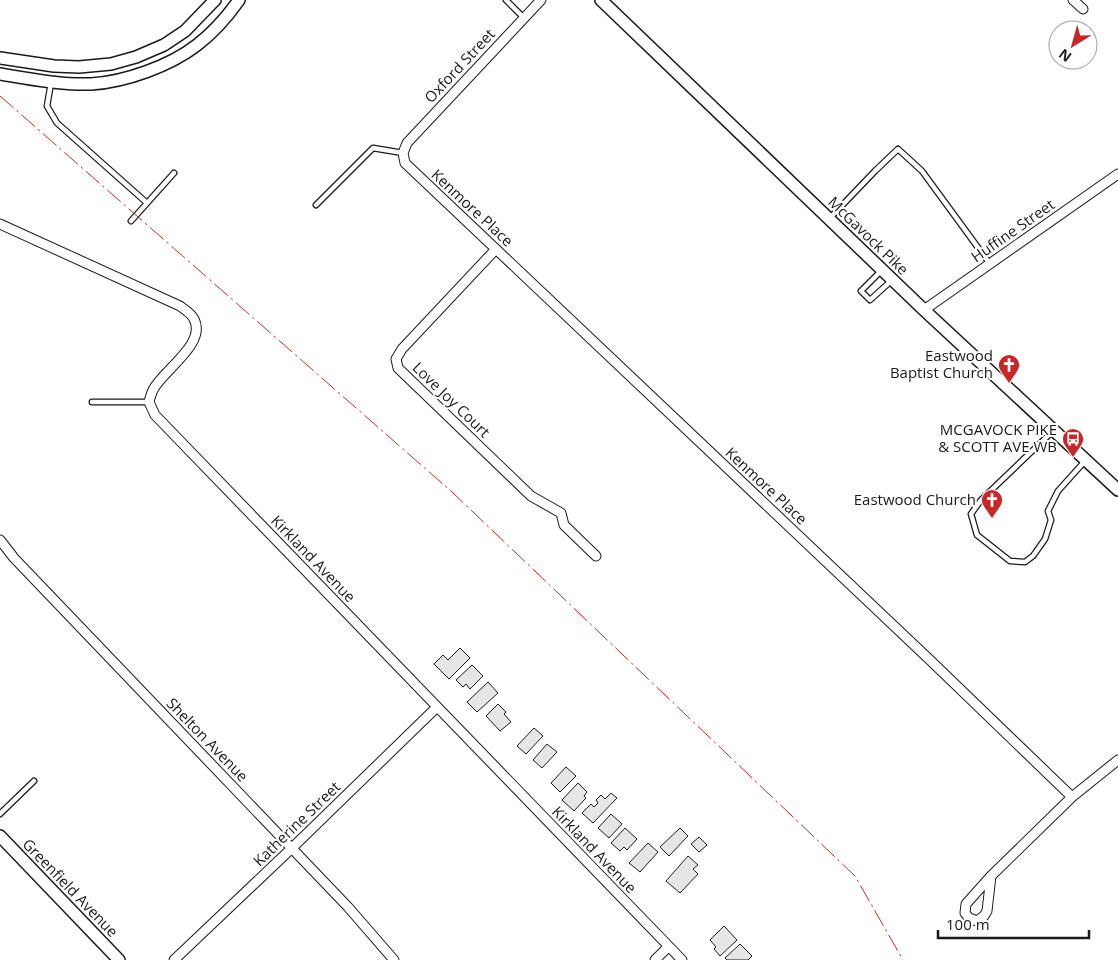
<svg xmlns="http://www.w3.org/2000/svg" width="1118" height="960" font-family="'Open Sans',sans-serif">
<rect width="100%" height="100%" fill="#fff"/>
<!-- building -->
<path fill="#e6e6e6" stroke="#1a1a1a" d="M460,648l10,10 -21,21 -15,-15 9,-9 5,5z
M472,665l11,11 -13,13 -4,-5 -3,3 -7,-7z
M488,682l10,11 -21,19 -10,-10z
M498,704l8,8 -2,2 7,8 -11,9 -14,-15z
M534,728l9,8 -17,18 -9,-8z
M547,744l10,8 -15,16 -9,-8z
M566,767l10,9 -16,16 -9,-9z
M578,783l9,9 -3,4 2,2 -12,13 -12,-11z
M611,793l6,5 -24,25 -11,-10 9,-9 3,3 4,-4 -2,-3 5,-5 4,4z
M611,814l11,10 -13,14 -11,-10z
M625,828l12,11 -10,11 -3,-3 -4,4 -9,-8z
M680,828l8,8 -19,20 -9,-9z
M699,837l8,8 -8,7 -8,-8z
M648,843l10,9 -18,20 -11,-9z
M688,856l10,9 -5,4 5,5 -18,19 -14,-12z
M724,926l13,14 -17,16 -6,-7 2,-2 -6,-7z
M740,944l12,12 -4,4h-21l-2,-2z"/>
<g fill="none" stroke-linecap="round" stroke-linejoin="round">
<!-- service casing -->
<g stroke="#1a1a1a" stroke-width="7">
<path id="service" d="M506,0l18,18
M51,83l-4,23 10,17 90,80
M316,205l57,-57 30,5
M829,219l46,-48 23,-22 24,22 68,93
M131,221l43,-48
M881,271l-20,20 9,9 21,-19
M92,402h57
M1053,431l-72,69 -10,14 6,21 33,26 15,1 8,-6 12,-17 6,-19 -3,-9 10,-20 27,-30
M0,814l34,-33"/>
</g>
<!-- minor casing -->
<g stroke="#1a1a1a" stroke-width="11">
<path id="minor" d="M541,0l-134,143 -4,10 2,10 526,498 141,136
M1073,0l10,9
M0,224l180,82c5,4 11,7 14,13 13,25 -31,51 -41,71 -2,4 -3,8 -4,12l6,13 527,545
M496,249l-94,100 -6,10 2,9 133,128 30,17 3,12 32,31
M924,310l194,-136
M0,540l14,18 334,349 46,53
M991,876l-4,35 -3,5 -7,5 -8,-3 -4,-5 1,-9 25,-28 81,-79 46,-37
M174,960l118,-112 145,-141
M655,960l13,-13"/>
</g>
<!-- tertiary casing -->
<g stroke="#1a1a1a" stroke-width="14">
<path id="tertiary" d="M601,0l323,310 194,180
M0,58l54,8 25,1 32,-3 25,-7 28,-12 21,-14 30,-31
M0,74c30,5 61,11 91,10 34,-2 79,-18 106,-39 17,-13 30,-28 42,-45
M0,836l119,124"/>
</g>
<!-- service -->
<use href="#service" stroke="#fff" stroke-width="4.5"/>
<!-- minor -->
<use href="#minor" stroke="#fff" stroke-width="9"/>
<!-- tertiary -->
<use href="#tertiary" stroke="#fff" stroke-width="11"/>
<!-- power -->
<path stroke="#c62828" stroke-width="1" stroke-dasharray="18 4 2.5 4" stroke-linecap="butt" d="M0,96l452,396 403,384 48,84"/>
</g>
<!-- icons -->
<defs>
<g id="church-pin" transform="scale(1.125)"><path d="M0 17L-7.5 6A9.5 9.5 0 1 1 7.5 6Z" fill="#c62828" stroke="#fff"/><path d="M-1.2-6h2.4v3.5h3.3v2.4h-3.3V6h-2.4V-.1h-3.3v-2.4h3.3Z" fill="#fff"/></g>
<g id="bus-pin" transform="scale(1.125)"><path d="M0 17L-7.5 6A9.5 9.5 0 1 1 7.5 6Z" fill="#c62828" stroke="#fff"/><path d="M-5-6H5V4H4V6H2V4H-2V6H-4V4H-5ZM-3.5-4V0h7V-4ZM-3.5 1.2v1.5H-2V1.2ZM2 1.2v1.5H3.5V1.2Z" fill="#fff"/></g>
</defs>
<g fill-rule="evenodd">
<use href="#church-pin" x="1009" y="365"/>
<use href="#bus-pin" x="1073" y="439"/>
<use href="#church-pin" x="992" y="500"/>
</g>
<g text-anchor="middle" stroke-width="4" stroke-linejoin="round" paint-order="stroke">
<!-- street labels -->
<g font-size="15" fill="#1a1a1a" stroke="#fff">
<text transform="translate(460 66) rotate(-47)" y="5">Oxford Street</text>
<text transform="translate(472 208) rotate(43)" y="5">Kenmore Place</text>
<text transform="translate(1013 231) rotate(-35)" y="5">Huffine Street</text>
<text transform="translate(868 236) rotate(44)" y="5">McGavock Pike</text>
<text transform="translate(451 400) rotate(44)" y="5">Love Joy Court</text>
<text transform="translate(766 486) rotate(43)" y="5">Kenmore Place</text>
<text transform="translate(313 559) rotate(46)" y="5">Kirkland Avenue</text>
<text transform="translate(207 740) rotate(46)" y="5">Shelton Avenue</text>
<text transform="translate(297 824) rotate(-44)" y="5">Katherine Street</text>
<text transform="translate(594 850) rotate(46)" y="5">Kirkland Avenue</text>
<text transform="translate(70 888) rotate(46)" y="5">Greenfield Avenue</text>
</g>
<!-- poi labels -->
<g font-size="15" fill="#1a1a1a" stroke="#fff" text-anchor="end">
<text x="993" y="361">Eastwood<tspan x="993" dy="17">Baptist Church</tspan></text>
<text x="1057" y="435">MCGAVOCK PIKE<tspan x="1057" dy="17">&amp; SCOTT AVE WB</tspan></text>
<text x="976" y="505">Eastwood Church</text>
</g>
</g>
<!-- north arrow -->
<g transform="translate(1073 45) rotate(217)"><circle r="24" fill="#ffffff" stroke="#a3a3a3"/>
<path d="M0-4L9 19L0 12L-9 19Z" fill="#c62828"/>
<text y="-8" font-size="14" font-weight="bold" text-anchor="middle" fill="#1a1a1a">N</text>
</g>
<!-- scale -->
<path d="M938 930v8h151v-8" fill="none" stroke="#1a1a1a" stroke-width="2.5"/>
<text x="946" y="930" font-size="15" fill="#1a1a1a" stroke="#ffffff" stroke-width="4" paint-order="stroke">100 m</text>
</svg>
